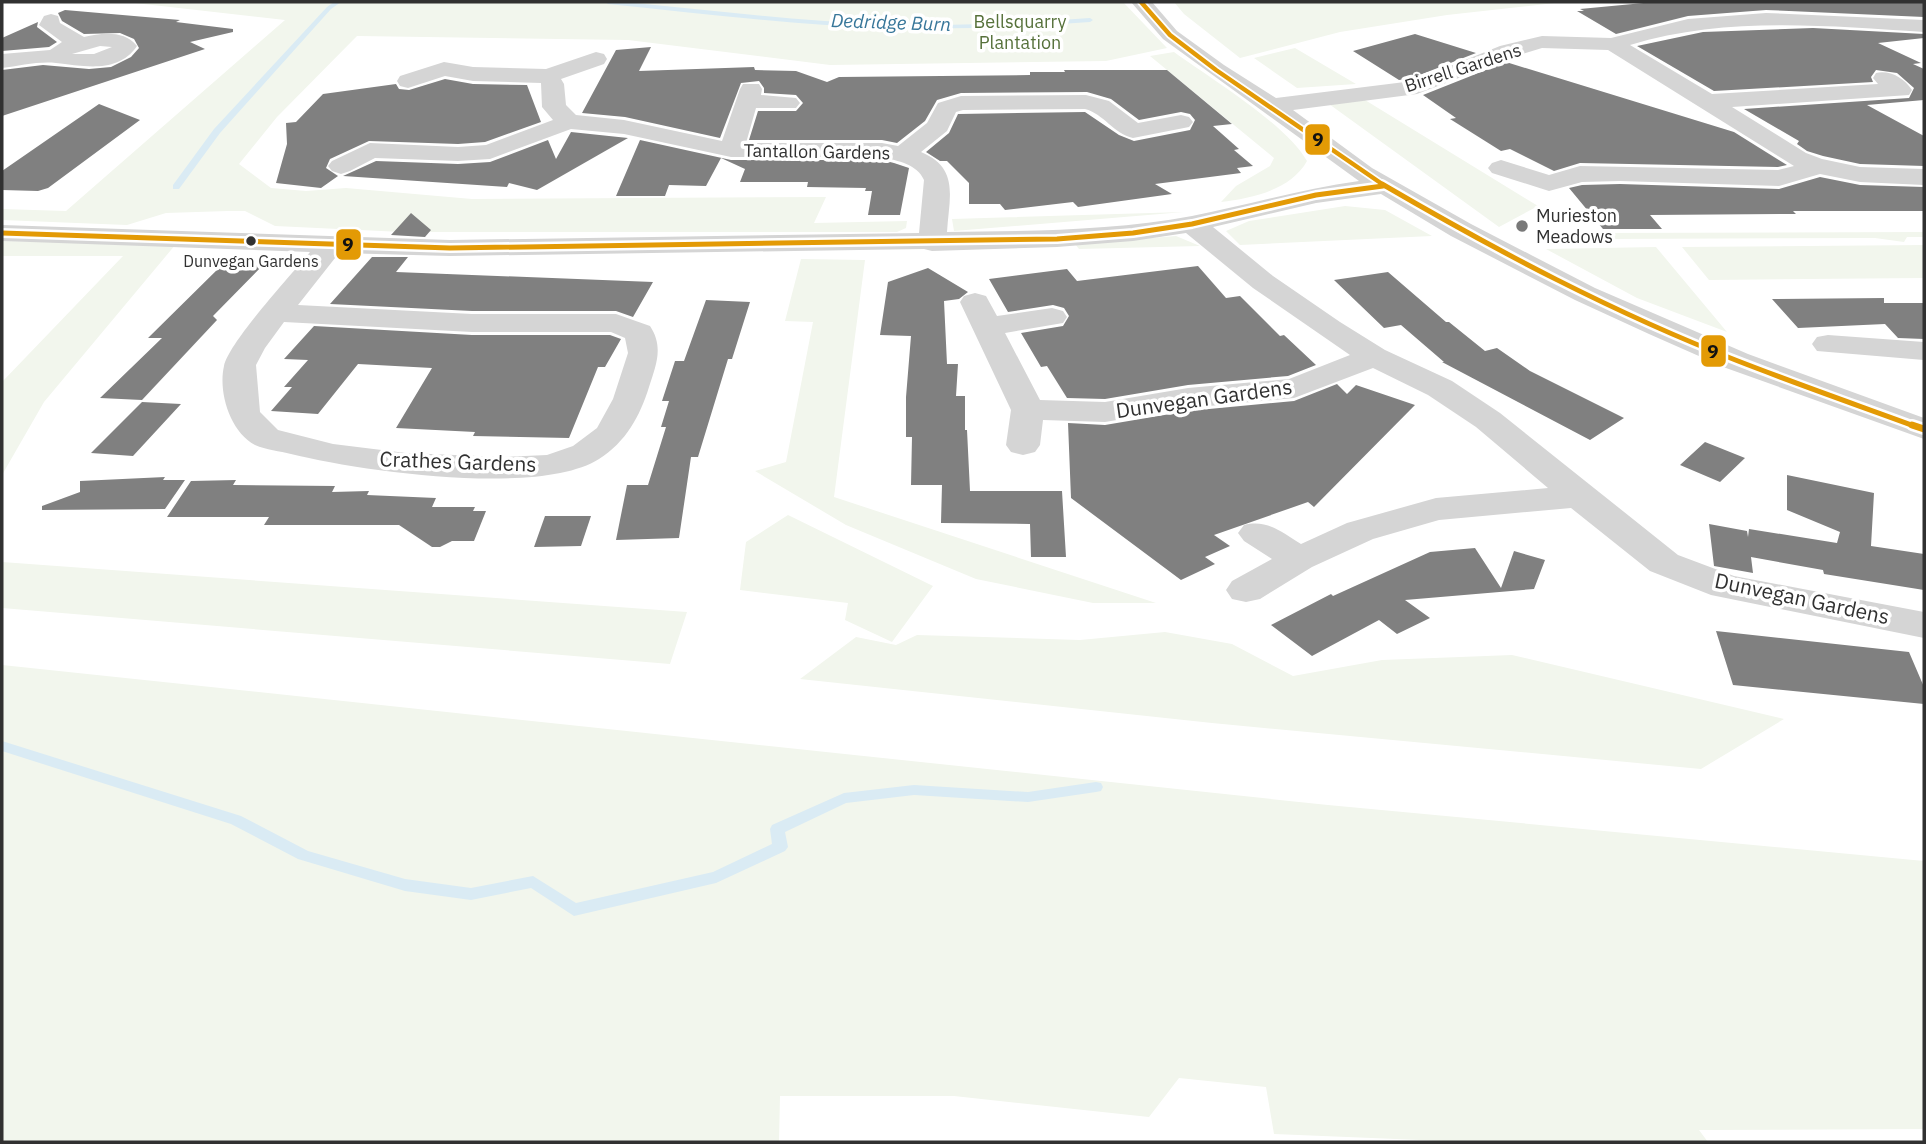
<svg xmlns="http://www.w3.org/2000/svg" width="1926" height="1144" font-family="'IBM Plex Sans',sans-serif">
<rect width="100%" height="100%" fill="#fff"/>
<!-- green -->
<path fill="#f2f6ed" d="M126,2h997l44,46 -61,13 -276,4 -202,-25 -271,-4 -80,81 -38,47 32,24 35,3 40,-3 126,11 354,-2 -12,26 93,-2 -1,7 -9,4h-495l-127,-6 -30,-15h-17l-62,2 -39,12 -125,-5v-11l64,2 219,-191z
M1174,2h390l-117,13 -107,17 -100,26 -56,-44z
M1295,48l61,36 -59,4 -43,-30z
M1174,52c36,26 112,72 133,109 -16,29 -55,37 -86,41l15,-16 34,-20 4,-8 -124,-102z
M1365,100l173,106 -39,21 -170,-123z
M1345,206l40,4 47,26 -192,9 -14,-14 23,-10z
M1184,212l-230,19 -2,-12z
M1924,232v5h-17l-3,5 -29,-4 -269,1 -7,-6z
M1176,236l24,10 -121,3 -4,-5z
M2,241l174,3 -132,158 -42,73v-93l121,-126h-121z
M1924,245v33l-215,2 -27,-33z
M1656,247l71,85 -90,-34 -91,-49z
M801,259l64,1 -31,237 322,106h-63l-117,-24 -130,-54 -91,-54 31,-9 27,-140 -28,-1z
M788,515l145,71 -41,56 -47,-22 3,-17 -108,-13 6,-48z
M2,562l685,50 -17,52 -668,-56z
M1165,632l67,12 61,32 89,-16 130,-5 272,64 -83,50 -489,-46 -412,-44 56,-42 40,8 21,-10 163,5z
M2,665l1326,140 596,56v268l-225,1 9,12h-239l-195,-8 -8,-47 -87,-9 -30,39 -195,-21h-174l-1,46h-777z"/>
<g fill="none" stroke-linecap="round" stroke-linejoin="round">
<!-- stream -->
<path fill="#daebf4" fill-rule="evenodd" d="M334,2h7l-10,7 -111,124 -41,56h-6v-4l41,-56 113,-122z
M605,2h20c85,8 170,19 256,22 70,3 139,-1 209,-6l3,2 -3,2c-69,5 -138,8 -207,6 -92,-3 -184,-15 -275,-24z
M2,741l239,75 67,35 97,28 66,9 62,-12 43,27 137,-31 59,-28 -2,-15 2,-4 72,-32 70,-8 114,7 68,-10 5,1 2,4 -2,4 -5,1 -68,10 -114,-7 -68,8 -61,29 3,15 -3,4 -69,32 -142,33 -43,-28 -60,12 -66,-9 -107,-32 -67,-35 -229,-73z"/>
</g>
<!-- building -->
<path fill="#808080" d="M1654,2h246l24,1v14l-158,-7 -78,6 -72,18 -39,-23h7l-4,-2z
M65,10l115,10 -4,2 57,7v3l-43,10 15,7 -203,67v-46l41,-5 46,4 22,-2 20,-10 8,-9 -5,-9 -14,-6 -36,1 -22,-13 -4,-8z
M38,22l-1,5 20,15 -8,5 -47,4v-13z
M1813,28l111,6v4l-46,5 43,20 -8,1 11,5v31l-57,5 57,31v30l-64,-2 -37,-8 -16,-5 -10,-7 2,-3 -55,-32 165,-11 5,-10 -17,-15 -21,-3 -5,7 2,5 -159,9 -77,-45 66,-14z
M1415,34l61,19 -64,25 -13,2 -46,-29z
M651,47l-12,24 115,-4 1,3 41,1 31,11 12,-5 191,-2v-3h35l-1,-2h103l65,54 -19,2 26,23 -5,1 19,16 -16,2 4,5 -86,11 17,10 -94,13 -5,-5 -68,8 -5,-6h-31v-21l-22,-22h-7l-14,-9 23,-19 9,-19 127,-2 34,23 15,6 56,-11 5,-10 -5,-6 -9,-2 -42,8 -28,-21 -24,-7 -126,1 -24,7 -12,21 -28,22 -15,-3h-133l9,-29h38l7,-8 -7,-8 -32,-2v-5l-5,-7 -18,2 -21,55 -95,-21 -43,-4 34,-63z
M1506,62l228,70 53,33 -9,2 -198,-4 -26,8 -44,-22 -9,2 -51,-32 6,-1 -33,-23z
M445,79l28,5 54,1 14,37 -56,20 -27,2 -89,-3 -39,18 -4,9 12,8 -17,12 -45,-5 11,-39 -1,-21 10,-1 27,-28 73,-10 3,5 10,1z
M99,104l41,16 -92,68 -10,3 -36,-1v-19z
M571,132l57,6 -91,52 -28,-7 -2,4 -164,-11 33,-15 82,3 32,-2 58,-22 8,19z
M640,140l91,20h151l12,3 15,5 -9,47h-32l4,-24h-7l1,-3 -59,-1 1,-5h-68l5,-13 -24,-11 -15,28 -37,-1 -4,11h-49z
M1820,177l40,8 64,2v24h-131l3,3 -146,1 12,14h-59l-34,-41 13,-3 38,-1 159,5z
M411,213l20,17 -6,7 -34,-2z
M372,257h36l-12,15 257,10 -20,35 -17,-6h-144l-142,-7z
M224,263l39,2 -50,51 4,4 -75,80 -42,-2 62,-60h-14z
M1198,266l28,32 14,-2 40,40 4,-1 32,30 -28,11 -100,9 -83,14 -38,-1 -20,-32 -6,1 -20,-34 42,-7 6,-10 -5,-8 -11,-3 -45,7 -19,-33 78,-10 10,12z
M928,268l40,24 -9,7 -15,2 3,63h11l-2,32h9v34h2l3,61h92l4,66h-35l-1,-33 -89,-1 1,-38h-31l1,-48h-6v-40l5,-61 -31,-1 8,-53z
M1388,272l58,50h3l36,29 12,-3 33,23 94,47 -34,22 -148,-78h2l-43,-37 -17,3 -50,-48z
M1884,298v5h40v36l-26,-1 -13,-14 -87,4 -26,-29z
M706,300l44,2 -18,57h-4l-30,98h-7l-12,81 -63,2 11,-55h21l18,-58h-5l8,-26h-7l13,-40h9z
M314,326l158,9h138l11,4 -16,28h-7l-29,71 -96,-2 2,-4 -79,-4 36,-60 -74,-4 -40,50 -47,-3 21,-24h-8l24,-27 -24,-1z
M1337,384l10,10 9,-9 59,20 -101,102 -6,-5 -94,33 16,11 -25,11 10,7 -34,16 -110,-82 -3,-75 37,2 83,-14 106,-10z
M142,402l39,2 -48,52 -42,-3z
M1705,442l40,16 -25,24 -40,-17z
M1787,475l87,18 -3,53 53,8v36l-100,-16 -1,-4 -72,-13 2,16 -39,-7 -5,-42 38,7 1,6 1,-8 88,14 3,-11 -53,-22z
M165,477l-2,3h22l-20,29 -123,1v-4l38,-14v-11z
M236,480l-3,5 102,1 -3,6 37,-1 -2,4 69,3 -4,9h43l-2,4h13l-12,30h-22l-12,6h-8l-33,-22h-135l5,-8h-102l24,-36z
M545,516h46l-10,30 -47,1z
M1475,548l26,40 13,-37 31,9 -11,29 -129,11 25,18 -33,16 -18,-14 -67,36 -41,-31 60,-31 2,2 97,-44z
M1716,631l193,21 15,35v17l-191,-19z"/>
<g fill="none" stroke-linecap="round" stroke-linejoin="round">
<!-- minor -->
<path fill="#d5d5d5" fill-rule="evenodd" d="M1131,2h21l25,29 47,34 52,33 137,-17 87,-35 42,-10 69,2 77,-19 78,-6 158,7v12c-98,-6 -198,-16 -294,13l82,49 166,-10 -5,-6 3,-5c14,-3 28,5 36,17l-3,5 -177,12 74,46 16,6 38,8 64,2v16l-64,-3 -40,-8 -41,12 -159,-5 -38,1 -33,9 -57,-18 -4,-5 4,-5 9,-3 48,15 31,-9 198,4 16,-4 -186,-116 -66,-2 -26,8 -99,38 -124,16 79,58 99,56 124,64 153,66 176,64v21l-198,-71 -77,-34 -74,-34 -124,-64 -70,-42 -65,9 -103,24 60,49 67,46 45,28 67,31 48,32 178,142 56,21 190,36v26l-213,-43 -61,-24 -79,-63 -132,12 -66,19 -61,28 -52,32 -14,3 -14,-3 -6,-9 6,-9 40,-22 -28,-18 -6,-8 6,-8c23,-6 38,7 57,19l46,-21 89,-25 112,-10 -72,-61 -48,-32 -55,-27 -79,30 -106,10 -83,14 -62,-2 -3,25 -5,7 -12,3 -12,-3 -5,-7 5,-35 -51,-108 4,-6 11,-3 11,3 11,20 55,-8 11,3 4,6 -4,6 -58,10 35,67 65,2 83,-14 101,-9 61,-24 -97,-67 -67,-55 -53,8 -76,6 -125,4 -8,-2 -474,7 -111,-3 -41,52 174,9h144l34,12c14,21 6,39 -1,61 -9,29 -23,55 -50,72 -60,38 -239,12 -308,-5 -11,-3 -25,-4 -36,-9 -25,-13 -37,-53 -31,-79 5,-24 68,-92 86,-114l-308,-11v-16l448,15 469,-7 5,-53c-7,-16 -26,-19 -42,-23h-151l-107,-23 -53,-5 -81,30 -32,2 -83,-3 -25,13 -9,3 -9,-3 -4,-5 4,-5 38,-18 88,4 28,-2 67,-25 -11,-13 -1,-24 -68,-2 -28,-5 -37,12 -8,-2 -3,-5 3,-5 44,-14 29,5 73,2 50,-17 8,2 3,5 -3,5 -43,15 3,5 2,21 10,10 48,5 98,21 18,-52 3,-5h16l3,5 -1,6 35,3 4,5 -4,5h-40l-10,35h136l16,3 29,-23 11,-20 23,-7 125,-1 23,6 29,22 43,-8 8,2 4,5 -4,5 -56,11c-19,-4 -29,-24 -48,-29l-122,1 -7,2 -9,19 -26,21c39,16 28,46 26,80 82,-1 164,-1 245,-16 56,-11 110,-27 167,-35l-196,-142zM284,322l188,10h139l14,6 3,15 -15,46 -16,29 -24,18 -26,9 -43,2 -98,-4 -73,-9 -55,-14 -18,-18 -4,-47 9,-17z
M51,14l7,2 2,7 24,14c18,-4 40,-7 53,9 -19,28 -53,20 -81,17 -17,-2 -37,3 -54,5v-14l48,-4 12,-8 -23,-17 5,-9zM100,46l12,1 -18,7h-22z
M1828,335l96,7v18l-107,-9 -5,-7 5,-7z"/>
<!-- bus-1-far2 casing -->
<g stroke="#fff" stroke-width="8">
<path id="bus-1-far2" d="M1141,2l29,33 46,35 169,116"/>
</g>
<!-- bus-1-far1 casing -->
<g stroke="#fff" stroke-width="10">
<path id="bus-1-far1" d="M1382,184c115,67 232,129 356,177 59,23 119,44 179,66
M2,233l448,15 607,-9 76,-6 59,-9 124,-29 67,-9"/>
</g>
<!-- bus-1 casing -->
<g stroke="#fff" stroke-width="12">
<path id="bus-1" d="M1912,425l12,4"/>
</g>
<!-- bus-1-far2 -->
<use href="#bus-1-far2" stroke="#e39a05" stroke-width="4.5"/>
<!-- bus-1-far1 -->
<use href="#bus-1-far1" stroke="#e39a05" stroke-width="5"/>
<!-- bus-1 -->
<use href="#bus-1" stroke="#e39a05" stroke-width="7"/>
</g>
<!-- markers -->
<circle fill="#797979" stroke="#fff" stroke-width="2.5" cx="1522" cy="226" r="7"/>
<circle fill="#313131" stroke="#fff" stroke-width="2.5" cx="251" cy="241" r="6"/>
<g text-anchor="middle" stroke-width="7" stroke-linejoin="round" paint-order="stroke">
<!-- far-bus labels -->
<g font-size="16" fill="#313131" stroke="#fff">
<text x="251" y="267">Dunvegan Gardens</text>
</g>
<!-- far-park labels -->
<g font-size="18" fill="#56713a" stroke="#fff">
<text x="1020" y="28">Bellsquarry<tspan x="1020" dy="21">Plantation</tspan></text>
</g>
<!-- far-street labels -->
<g font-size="18" fill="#313131" stroke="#fff">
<text transform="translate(1463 68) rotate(-18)" y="6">Birrell Gardens</text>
<text transform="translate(817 152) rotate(1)" y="6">Tantallon Gardens</text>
</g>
<!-- far-poi labels -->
<g font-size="18" fill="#313131" stroke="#fff" text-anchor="start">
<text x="1536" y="222">Murieston<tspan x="1536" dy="21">Meadows</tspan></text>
</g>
<!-- far-water labels -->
<g font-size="19" font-style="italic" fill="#38779a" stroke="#fff">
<text transform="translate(891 22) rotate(2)" y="7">Dedridge Burn</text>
</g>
<!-- street labels -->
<g font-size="21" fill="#313131" stroke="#fff">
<text transform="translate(1204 399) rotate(-8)" y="7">Dunvegan Gardens</text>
<text transform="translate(458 462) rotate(2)" y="7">Crathes Gardens</text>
<text transform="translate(1802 599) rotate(12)" y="7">Dunvegan Gardens</text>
</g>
</g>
<g stroke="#fff" stroke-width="2.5">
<rect x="1304" y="123" width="27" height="33" rx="7" fill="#e39a05"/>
<rect x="335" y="228" width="27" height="33" rx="7" fill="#e39a05"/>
<rect x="1700" y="334" width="27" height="34" rx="7" fill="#e39a05"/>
</g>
<g font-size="19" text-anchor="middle" font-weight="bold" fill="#111">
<text x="1318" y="146">9</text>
<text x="348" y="251">9</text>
<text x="1713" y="358">9</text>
</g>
<!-- border -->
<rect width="1926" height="1144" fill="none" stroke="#313131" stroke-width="7"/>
</svg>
